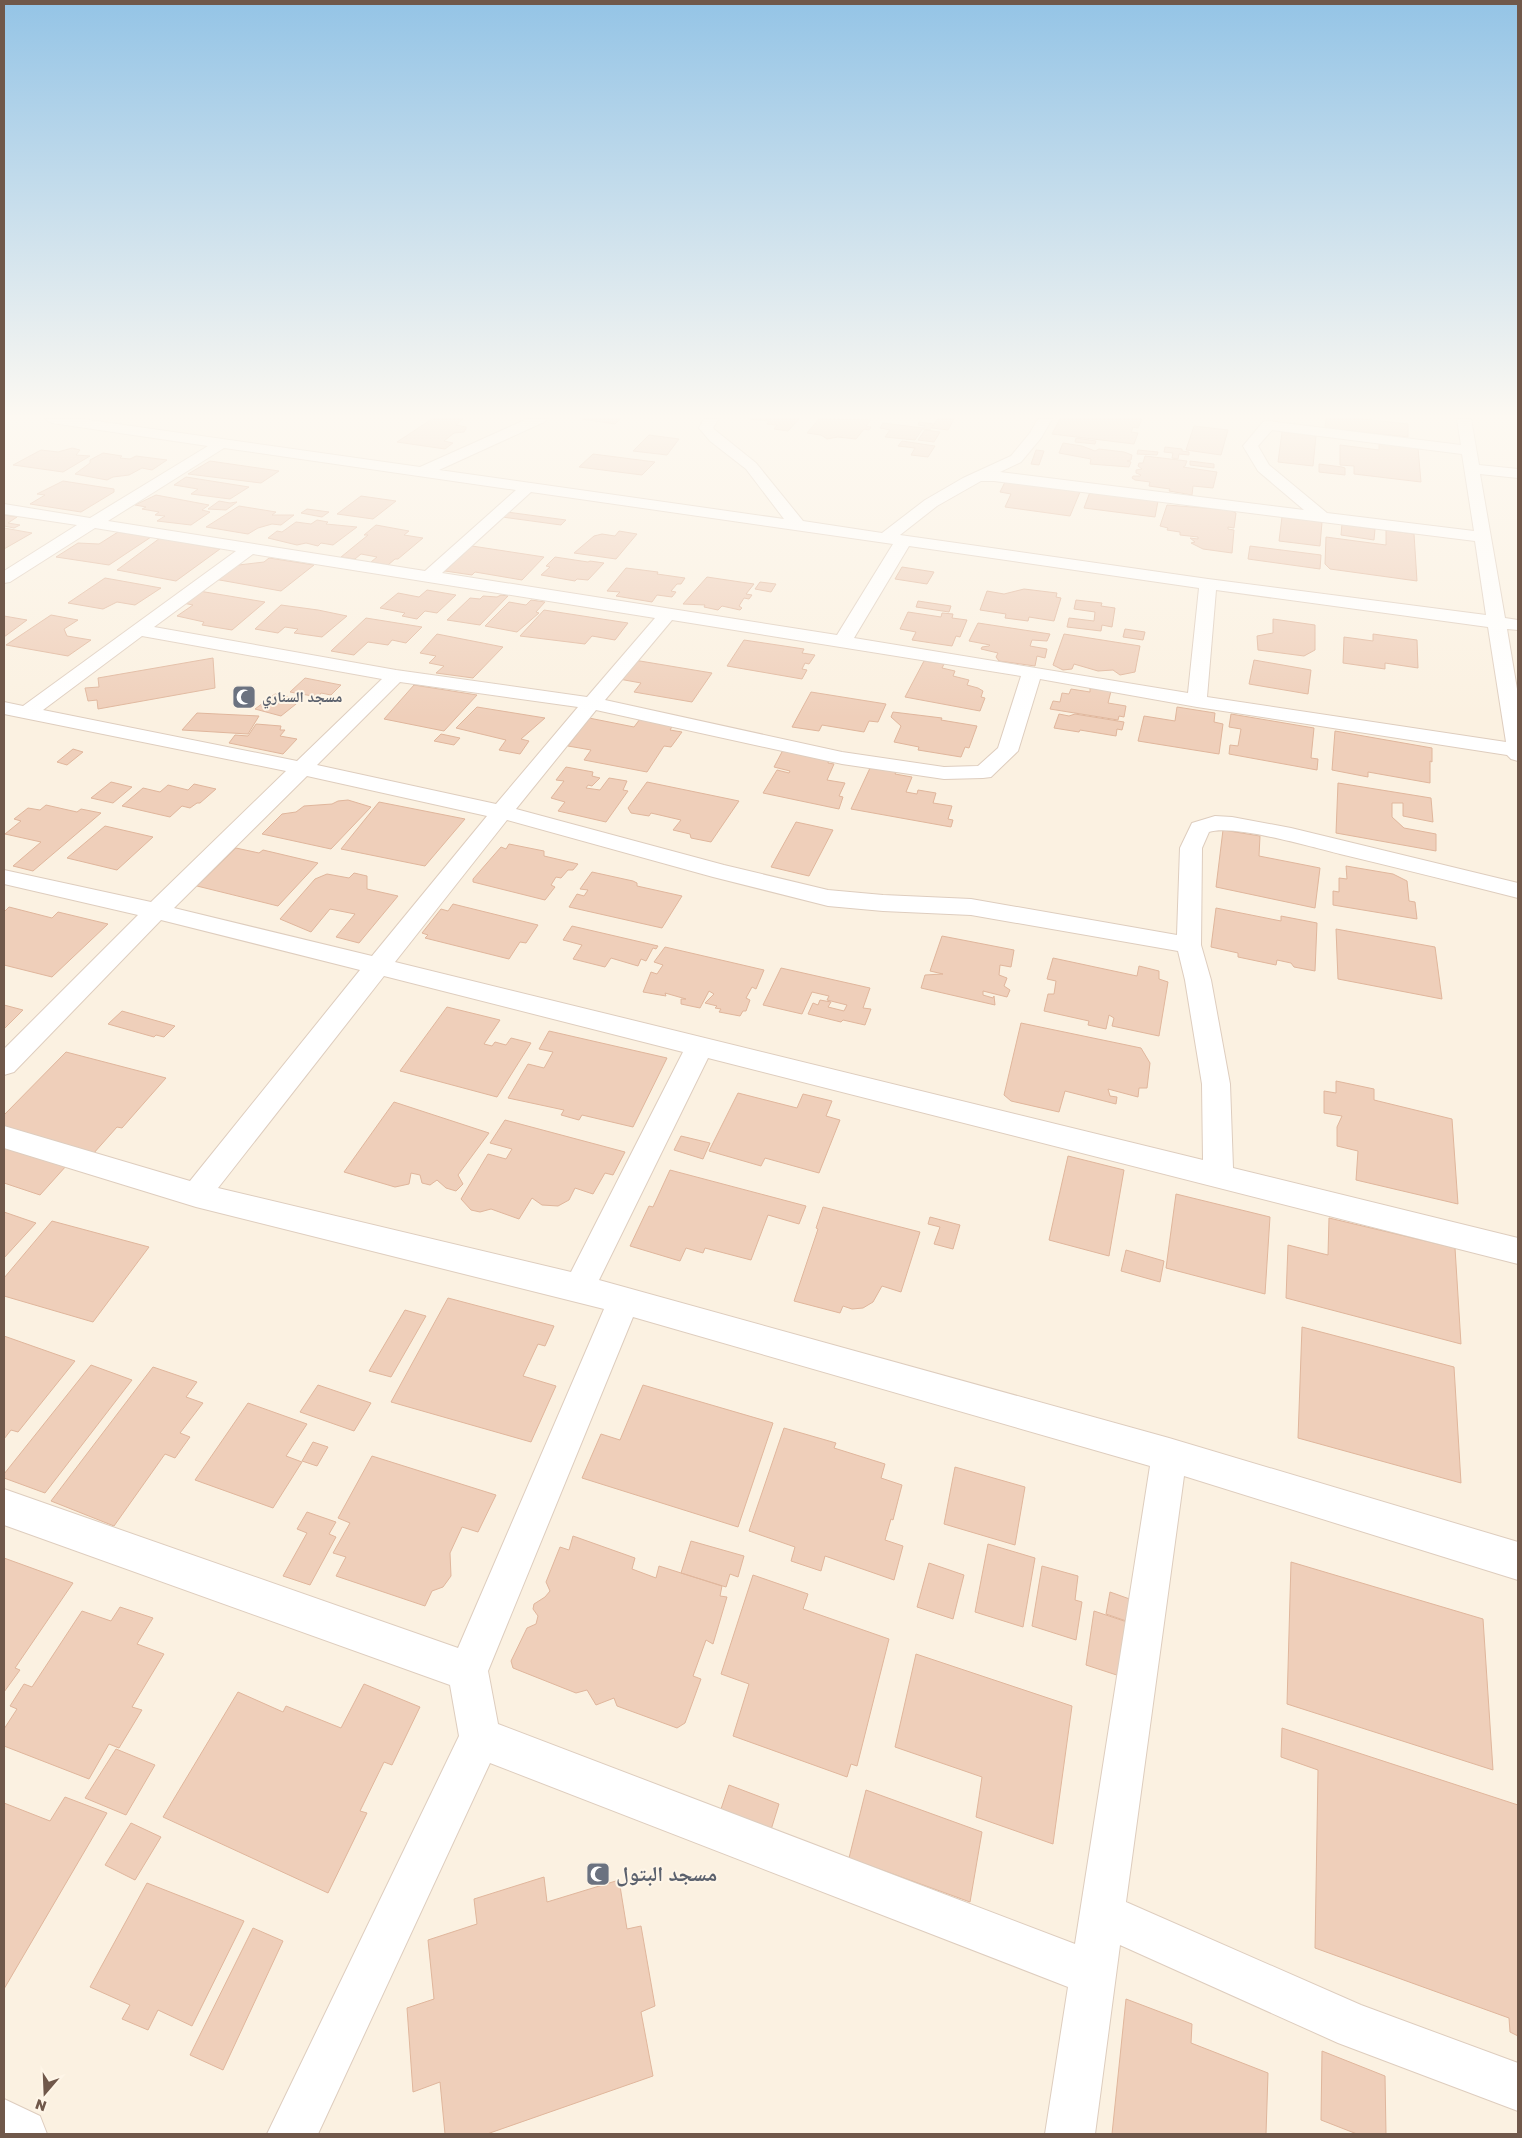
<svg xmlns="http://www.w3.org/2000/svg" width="1522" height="2138" font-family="'Golos Text','Noto Naskh Arabic',sans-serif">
<rect width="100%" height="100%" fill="#fbf1e1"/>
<!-- building -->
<path fill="#efcfba" stroke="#e0b69c" d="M432,419h31l-7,6 10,2v2l-2,3 -10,1 -10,8 9,2 -8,6 -48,-7z
M582,419h38l-5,5z
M750,419h49l-11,12 -14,-2 3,-4 -10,-1 2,-3z
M819,419l52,1 -5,6 5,1 -2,3 -5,-1 -8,10 -18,-2 -11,2 -6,-4 -14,-2z
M937,419h17l-6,11 -16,-2z
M1060,419h82l-4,9 -5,-1 -2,5 7,1 -4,11 -82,-10z
M1326,419h37l45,5v13l-83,-9z
M919,422l15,2 -4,6 -7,-1 2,-3 -7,-1z
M883,423l40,5 -8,12 -30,-3 5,-7 -10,-2z
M1194,426l34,4 -7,25 -35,-5z
M925,430l15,2 -6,10 -16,-2z
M1282,432l34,4 -3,30 -35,-4z
M649,435l30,4 -12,16 -34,-4z
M1076,438l20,3 -1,3 -20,-2z
M902,441l33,5 -7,11 -17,-2 4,-7 -17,-2z
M1063,443l19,3 13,5 4,-2 25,3 8,3 -1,5 -4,1 4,1 -2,5 -39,-3 1,-5 -32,-6z
M1379,443l39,5 3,34 -67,-8v-8l-14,-1v-20l39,5z
M1165,447l17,2v2l7,1v3l-10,-1 -1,5 -6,-1 1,-5 -9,-1z
M72,448l8,2 -4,5 14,1 -27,16 -50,-7 28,-15 17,2z
M1036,450l8,1 -5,14 -8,-1z
M1138,450l20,2 -1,3 -20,-1z
M103,453l19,3 -2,2 10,1 6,-3 31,4 -15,10 -10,-2 -13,7 -16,2 -6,3 -32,-6 15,-11v-3z
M593,454l62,8 -13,13 -63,-8z
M1145,456l42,5 -2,5 -2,1 34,5 -4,16 -20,-2 -1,9 -23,-4 1,-2 -21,-3 1,-4 -15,-2 -3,-2 1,-2h7l1,-1 -5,-2v-3l6,-1 -4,-3 1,-3h4z
M210,461l69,10 -18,12 -73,-9z
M1190,461l24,3v4l-24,-3z
M1319,464l23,3 3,1v7l-26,-3z
M186,477l63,10 -19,12 -39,-5 7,-5 -24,-4z
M63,481l51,8v3l-33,20 -51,-8 15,-9 -8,-1z
M1005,482l75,10 -10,24 -65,-9 6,-13 -11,-2z
M1090,492l68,9 -3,16 -71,-9z
M156,495l53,10 -7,5 8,2 -19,13 -34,-4 8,-5 -10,-1 4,-3 -17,-3 4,-2 -11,-2z
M361,496l35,5 -23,18 -36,-5z
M219,501l11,2 7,-1 -11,8 -18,-1z
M1167,505l63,5 6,3 -2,15 -6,-1v2l6,1 -2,23 -29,-4 -12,-6 4,-1 -5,-4 8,1v-2l-18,-2v-3l-13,-2 1,-2 -8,-2z
M239,506l37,6 -4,3h22l-13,10 -9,-1 -14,4 -10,6 -42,-7z
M307,509l22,3 -7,5 -21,-4z
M507,512l59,8 -5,5 -59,-8z
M4,515l13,2 -9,6 12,2 -6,3 -10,-2z
M1282,517l40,5 -2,24 -41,-5z
M317,520l11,2 -2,2 31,3 -24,18 -12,-2 -3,3 -12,-3 -9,2 -29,-7 9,-7 5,1 14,-10 15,2z
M1342,524l33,5 -1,11 -33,-5z
M376,525l33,6 -5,4 19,3 -25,21h-3l-7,6 -17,-3 6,-5 -16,-3 -6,5 -14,-2 27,-22h-4z
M4,528l28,5 -28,16z
M1386,530l28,4 3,47 -87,-12 -5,-5 1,-27 60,8z
M619,531l18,3 -21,25 -42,-6 20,-17 8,-2 13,2z
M118,532l33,5 -42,28 -53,-8 22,-14 21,1z
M160,538l60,11 -44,32 -59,-11z
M472,546l72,11 -22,23 -47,-8 -3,3 -27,-4z
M1250,546l71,9 -1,14 -72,-10z
M555,557l33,5 2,-1 14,2 -16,17 -11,-1 -2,2 -34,-6 9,-8 -4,-1z
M269,558l45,7 -33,26 -67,-12 16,-13 34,-4z
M902,567l32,5 -7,12 -32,-5z
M626,568l32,4 -1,2 28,4 -4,6h-4l-6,7 5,1 -4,5 -15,-2 -5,7 -36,-6 4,-4 -13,-1z
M707,577l47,7 -8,10 6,1 -3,4 -5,-1 -5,8 3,2 -2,2 -18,-4 -4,4 -14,-3 1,-2 -22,-1z
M105,578l56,10 -26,17 -18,-3 -14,7 -35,-6z
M760,582l16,2 -5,8 -16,-3z
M1024,589l33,4 -1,4 5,1 -7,23 -25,-4 -1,4 -23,-3 1,-4 -26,-4 7,-19 17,3z
M427,590l29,5 -19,18 -12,-2 -8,8 -15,-3 3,-3 -25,-5 18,-15 21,4z
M199,591l66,11 -33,28 -30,-5 2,-3 -27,-6 16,-11 -10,-2z
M501,595l7,1 -28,29 -33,-5 23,-22 10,1 3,-3 14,1z
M531,600l14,2 -9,10 3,1 -22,19 -32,-6 24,-24 17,3z
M1076,600l26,3 -1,3 14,2 -3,19 -10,-2 -1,6 -34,-4 2,-9 25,3 1,-9 -21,-3z
M918,601l33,5 -2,6 -33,-5z
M281,605l37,5 29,6 -25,21 -28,-4 4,-4 -13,-2 -7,6 -23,-4z
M544,610l84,13 -13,17 -23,-4 -7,8 -65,-8z
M908,612l33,5 1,-4 11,1 -1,4 15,2 -7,17 -4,-1 -4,10 -40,-6 4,-8 -16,-3z
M51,615l27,5 -14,9 3,7 24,4 -23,16 -62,-11z
M4,616l23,4 -23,17z
M366,618l56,9 -16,16 -14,-3 -4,5 -20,-3 -14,13 -23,-4z
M1273,619l42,6v25l-11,6 -46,-6 -1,-14 16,-3z
M978,623l72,11 -3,7 -15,-1 -2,6 17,3 -2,9 -8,-2 -2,10 -36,-5 -3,-4 2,-4 -17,-4 1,-2 7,-1 1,-1 -21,-4z
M1125,629l20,3 -2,8 -20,-3z
M437,634l66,13 -30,31 -37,-5 8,-7 -15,-3 7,-7 -16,-3z
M1064,634l76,12 -5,26 -15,3 -7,-5 -15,1 -24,-7 -2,5 -9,1 -10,-5z
M1373,634l44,6 1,28 -33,-5v6l-42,-6 1,-26 29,4z
M744,640l60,9 -2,4 13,2 -6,9 -4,-1 -3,6 5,1 -5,9 -75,-13z
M213,658l2,30 -117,21 -1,-9 -9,1 -3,-13 14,-1 -1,-9z
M634,660l78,13 -20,29 -58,-10 7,-9 -22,-4z
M1254,660l57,10 -3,24 -59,-10z
M924,661l20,3 -2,4 13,3 -2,5 16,4 -2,5 11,3 5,3 -2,6 4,1 -5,13 -75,-14z
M305,678l36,7 -10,10 -10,-2 -3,4 -28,-5z
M414,685l63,10 -33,36 -60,-12z
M1090,687l21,4 -3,12 18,3 -2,11 -5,-1 -1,4 -68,-11 3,-8 7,1 2,-9 7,1 2,-5 19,3z
M811,692l75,12 -8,18 -9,-1 -5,11 -42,-7 -3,6 -27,-4z
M275,694l26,6 -20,16 -26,-7z
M477,707l68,11 -24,21 8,2 -9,13 -21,-4 7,-10 -50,-12z
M1177,707l38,6 -1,9 9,2 -4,30 -81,-13 6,-25 31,5z
M893,712l49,6 -1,2 36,6 -8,22 -4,-1 -4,10 -43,-7 1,-3 -25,-5 7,-16 -10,-9z
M197,713l62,3 -11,18 -66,-4z
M1059,714l10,2 6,-2 49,8 -2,8 -5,-1 -1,7 -36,-6 -1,2 -25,-4z
M1231,714l83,14 -3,30 7,1 -1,11 -88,-16 1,-9 8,1 3,-17 -12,-2z
M589,718l45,9 6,-8 33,6 -3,5 12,2 -11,15 -7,-1 -17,26 -63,-12 7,-10 -23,-4z
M256,724l25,2 -1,4h5l-5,6 17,3 -14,15 -54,-11 6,-8 13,1z
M1335,731l97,17v14l-2,-1v22l-62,-11v5l-36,-7z
M441,734l19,4 -6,7 -20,-4z
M73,749l10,3 -16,13 -10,-3z
M783,750l46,9 -1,4 6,1 -7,16 18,3 -6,13 4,1 -4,12 -76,-16 14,-23 12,3 1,-2 -16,-4z
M566,767l27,5 -1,4 8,2 -8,8 -4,-1 -2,3 14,2 9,-12 18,3 -4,9 5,1 -22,31 -48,-11 7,-9 -14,-4 13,-17 -8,-1z
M870,768l27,2 -2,4 17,3 -6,15 11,2 1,-4 18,3 -3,10 19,3 -4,13 5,1 -2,7 -100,-18z
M111,782l21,5 -19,16 -22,-5z
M647,782l92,19 -28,41 -20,-4 -1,-4 -17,-4 8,-10 -30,-7 -2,3 -18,-3 -3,-5z
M1338,783l93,15 2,24 -30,-6v-13h-11v14l12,11 32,6v17l-100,-18z
M194,784l22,5 -16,14h-3l-7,5 -8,-2 -12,11 -48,-11 21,-18 17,4 8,-7 20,5z
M348,800l23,7 -40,42 -69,-15 20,-20 14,-2 8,-6 28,-2 6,-3z
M379,802l86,17 -40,47 -84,-17z
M46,805l31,7 4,-3 20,4 -68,58 -20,-5 28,-24 -36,-8 16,-13 -7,-2 14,-11 12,2z
M796,822l37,8 -24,46 -38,-9z
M105,826l48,11 -36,33 -50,-12z
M1223,830l37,6 -1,20 61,12 -5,40 -99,-21z
M509,844l35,7v5l34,8 -5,6h-5l-7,8 -5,-1 -5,8 4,2 -10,13 -72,-18v-3l28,-32 5,2z
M236,848l23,5 4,-3 55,13 -40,43 -81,-20z
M1346,866l47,8 14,7 2,20 6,1 2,17 -84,-14v-14l6,1v-14l8,1z
M592,872l41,9 4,2v3l45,10 -20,32 -93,-21 8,-13 7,2 4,-6 -8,-1z
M354,873l13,3v13l31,7 -39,47 -23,-6 19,-23 -25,-5 -19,23 -31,-13 35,-40 12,-5 22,4z
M453,904l85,21 -12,18 -6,-1 -11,17 -84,-21 3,-3 -6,-2 19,-24 7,2z
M9,907l43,11 6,-6 50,12 -56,53 -48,-12v-53z
M1216,908l65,13v-5l36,7 -2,48 -21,-4 -3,-4 -14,-3 -1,5 -38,-8v-4l-27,-6z
M572,926l86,20 -2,3 -3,-1 -7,13 -5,-2 -3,7 -27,-8 -6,9 -32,-8 9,-14 -19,-5z
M1336,929l99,18 7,52 -104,-20z
M942,936l72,14 -3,17 -11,-2 -1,10 8,3 -3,8 6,4 -3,7 -24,-6v4l10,3 1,-2 1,9 -74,-17 4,-13 18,-1 -13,-3z
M665,947l99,23 -8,19 -4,-2 -6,11 4,2 -4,11h-3l-3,5 -21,-4 2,-3 -6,-1 2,-2 -12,-3 9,-9 -5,-3 -9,17 -19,-4v-5h5l-21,-6 1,3 -23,-4 8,-20 6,2 6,-9 -9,-3z
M1053,958l84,18 2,-10 20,5v8l9,3 -9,54 -47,-10 2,-8 -5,-3 -3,14 -18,-4 1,-4 -45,-10 4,-17h6l2,-13 -9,-2z
M781,968l89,20 -7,20 8,1 -6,16 -22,-5 -2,2 -33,-8 5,-11 5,2 2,-5 11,2 -3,5 16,4 3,-6 -20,-5 2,-4 -17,-4 -10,22 -39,-9z
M4,1005l19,5 -19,19z
M447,1007l53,13 -16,24 8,2 3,-4 11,3 5,-7 20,5 -34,54 -97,-26z
M122,1011l53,15 -11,11 -8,-2 -2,2 -46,-13z
M1021,1023l120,25 9,15 -3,25h-8l-1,9 -30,-8 2,7 7,1 -1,7 -51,-13 -6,21 -48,-11 -7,-6z
M549,1031l118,27 -34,69 -51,-12 -3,5 -18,-5 3,-5 -56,-12 20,-34 16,4 9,-16 -14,-3z
M66,1052l100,26 -44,50 -5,-1 -24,27 -89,-25v-14z
M1336,1081l38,8v11l78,19 6,85 -102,-24 2,-29 -21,-5v-19l5,-11 -18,-3v-22l12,2z
M738,1093l59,15 6,-14 29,7 -6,15 14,4 -21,53 -54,-15 -4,8 -52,-15z
M394,1102l95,31 -31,42 5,9 -7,7 -10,-3 -9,-8 -7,5 -8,-2 -2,-8 -9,-2 -2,11 -14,3 -51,-15z
M505,1120l120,32 -12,23 -8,-2 -12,21 -18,-6 -6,12 -11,6 -16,-1 -10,-7 -13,21 -28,-10 -11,3 -9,-2 -10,-11 27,-45 18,5 6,-10 -22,-6z
M681,1136l29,7 -7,16 -29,-9z
M4,1146l63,19 -27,30 -36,-12z
M1068,1156l56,14 -15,86 -60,-16z
M670,1170l136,36 -7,18 -31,-9 -17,45 -46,-12 -2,5 -17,-5 -6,13 -50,-15 19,-40 4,1z
M1176,1194l94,23 -5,77 -99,-26z
M823,1207l97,25 -19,60 -19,-6 -9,16 -10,6 -11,1 -9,-3 -3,7 -46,-12 24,-72 -2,-1z
M4,1212l32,11 -32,35z
M930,1217l30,8 -7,24 -19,-5 6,-17 -12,-3z
M1329,1218l126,30 6,96 -175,-46 2,-53 40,10z
M52,1221l97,26 -56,75 -89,-26v-18z
M1126,1250l38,11 -4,21 -39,-11z
M448,1298l106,28 -9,20 -7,-2 -15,32 33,10 -25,56 -140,-40z
M405,1310l21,6 -35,61 -22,-6z
M1302,1327l152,40 7,116 -163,-45z
M4,1336l71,25 -57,71 -7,-2 -7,9z
M91,1365l41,15 -87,113 -41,-15v-4z
M153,1367l44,15 -11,15 17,6 -23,30 10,4 -15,21 -10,-4 -51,72 -63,-25z
M318,1385l53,18 -17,28 -54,-19z
M643,1385l130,38 -35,104 -156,-49 19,-44 19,6z
M248,1403l59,21 -21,32 16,6 -29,46 -78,-28z
M784,1428l52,15 -2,5 51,16 -4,14 21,7 -9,35 -2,-1 -6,21 18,6 -9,34 -69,-24 -4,15 -30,-10 4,-14 -46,-16z
M313,1442l15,5 -11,19 -15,-5z
M372,1456l124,39 -18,37 -16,-5 -12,26 1,23 -8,11 -11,4 -7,15 -89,-30 10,-19 -13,-4 17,-30 -12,-5z
M955,1467l70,20 -10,58 -71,-21z
M307,1512l29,10 -7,12 7,3 -26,48 -27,-9 24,-43 -10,-4z
M573,1536l62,22 -3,11 24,9 3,-12 63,20 -2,10 7,1 -14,47 -7,-4 -13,36 8,3 -16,44 -8,5 -60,-22 -3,-8 -18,7 -9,-15 -11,3 -63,-25 -2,-7 16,-33 9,-4 2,-8 -5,-7 1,-5 11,-7 5,-6 -4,-9 14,-35 9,3z
M691,1541l53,15 -6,21 -8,-3 -4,13 -45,-14z
M988,1544l47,14 -12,69 -48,-15z
M4,1558l69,25 -58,85 5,2 -16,22z
M1291,1562l192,57 10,151 -206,-66z
M929,1563l35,12 -11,44 -36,-12z
M1042,1566l36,10 -3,24 7,2 -6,38 -44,-14z
M753,1575l55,19 -5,15 86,30 -32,127 -6,-2 -4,13 -114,-41 16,-52 -28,-10z
M1110,1592l28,10 -3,22 -29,-10z
M120,1607l33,11 -16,26 27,10 -32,53 10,3 -23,38 -10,-4 -20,35 -85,-33v-17l13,-20 -7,-3 14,-22 8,3 50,-76 29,10z
M1094,1611l45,15 -7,54 -46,-15z
M916,1654l156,52 -19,138 -77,-27 6,-40 -87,-30z
M364,1684l56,23 -28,58 -8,-3 -24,49 7,2 -39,80 -165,-76 75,-125 45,20 3,-6 55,22z
M1282,1728l236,77v231l-8,-4 -1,-14 -194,-70 3,-178 -37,-13z
M116,1749l39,16 -29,50 -41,-17z
M729,1785l50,19 -9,29 -50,-21z
M866,1790l116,42 -12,70 -121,-44z
M65,1797l42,16 -103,176v-186l46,18z
M131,1823l30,14 -26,43 -30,-15z
M544,1877l3,25 72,-22 8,49 14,-3 14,80 -14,6 12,64 -166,58h-42l-5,-52 -27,10 -6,-84 27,-9 -6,-59 49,-16 -3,-25z
M147,1883l97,38 -52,105 -34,-16 -10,20 -26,-11 8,-14 -40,-18z
M253,1928l30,13 -60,129 -33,-15z
M1126,1999l66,25 -1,19 77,30 -2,61h-154z
M1322,2051l63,25 1,58h-29l-36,-14z"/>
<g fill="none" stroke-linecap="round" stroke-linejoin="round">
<!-- street casing -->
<g stroke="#decdbe" stroke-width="2">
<path id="street" d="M45,419h37l338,48 107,-48h19l-2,3 -105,48 345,49 -38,-50 -36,-28 -11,-13 5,-9h14l-5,9 2,2 41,33 47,58 79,12 43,-33 38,-22 48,-22 19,-23 8,-14h14l-11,19 -20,24 -21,10 304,38 -46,-39 -15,-25 20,-24 5,-1 193,24 -4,-26h14l8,46 39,4v9l-38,-4 25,144 13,2v10l-11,-1 11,66v66l-7,-2 -4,-4 -310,-48 -157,-28 -22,72 -27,26 -8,1 -39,1 -102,-15 -246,-54 -80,99 208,56 104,25 55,5 88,4 206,36 3,-87 12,-25 23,-7 17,1 59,11 227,55v15c-59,-15 -119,-30 -178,-44 -28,-7 -107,-30 -131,-22l-7,16 -1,97 10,35 19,104 3,84 285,70v26l-810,-206 -109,222 570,158 349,104v38l-334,-104 -58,426 235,103 157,58v48l-180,-68 -218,-98 -25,189h-50l23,-147 -578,-224 -172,371h-51l192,-398 -9,-51 -446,-160v-36l454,159 146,-339 -408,-102 -192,-59v-22l186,55 170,-211 -199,-50 -147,152 -10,3v-26l134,-134 -134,-31v-14l147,32 135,-131 -282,-57v-12l19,4 213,-155 -141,-23 -85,54 -6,1v-12l73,-46 -73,-11v-10l86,14 118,-72 -156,-23zM1272,430l190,24 12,77 -147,-18 -58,-48 -11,-19zM224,448l292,42 -91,81 -317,-50zM981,481h13l481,60 11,74 -278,-36 -308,-44 37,-29zM531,492l362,52 -56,91 -395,-62zM909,546l290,42 -11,105 -334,-55zM253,554l402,64 -68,79 -191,-27 -242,-43zM1216,590l272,37 18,115 -299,-45zM672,620l349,56 -23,72 -20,18 -34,1 -102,-15 -237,-52zM142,636l240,43 -85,82 -254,-51zM400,682l178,25 -82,97 -179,-39zM307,776l180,40 -115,140 -198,-48zM507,820l206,57 115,29 55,5 88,4 207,36 7,29 17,104 1,76 -808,-198zM384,976l299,76 -112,220 -353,-84zM633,1317l517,149 -75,478 -577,-220 -10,-53z
M4,2099l36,17 7,18h-43z"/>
</g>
<!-- street -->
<use href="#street" fill="#fff" fill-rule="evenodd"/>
</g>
<!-- sky -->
<linearGradient id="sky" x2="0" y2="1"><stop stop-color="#94c4e6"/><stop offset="0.58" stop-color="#fdf9f2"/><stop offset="1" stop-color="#fdf9f2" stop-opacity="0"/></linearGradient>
<rect width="1522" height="718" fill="url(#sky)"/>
<!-- icons -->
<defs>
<g id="mosque-square" transform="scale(1.25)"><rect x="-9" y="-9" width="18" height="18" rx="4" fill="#6b7280" stroke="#fef5e7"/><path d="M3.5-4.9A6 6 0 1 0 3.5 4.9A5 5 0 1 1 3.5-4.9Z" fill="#fff"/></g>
</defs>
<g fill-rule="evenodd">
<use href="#mosque-square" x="244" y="697"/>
<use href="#mosque-square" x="598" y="1874"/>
</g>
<g text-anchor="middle" stroke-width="4" stroke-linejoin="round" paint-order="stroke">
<!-- far-worship labels -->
<g font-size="15" font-weight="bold" fill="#5b616d" stroke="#fef5e7" text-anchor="start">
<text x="262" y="702">مسجد السناري</text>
</g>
<!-- near-worship labels -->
<g font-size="21" font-weight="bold" fill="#5b616d" stroke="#fef5e7" text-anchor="start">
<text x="616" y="1881">مسجد البتول</text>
</g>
</g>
<!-- border -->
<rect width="1522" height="2138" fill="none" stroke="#70584a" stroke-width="10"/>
<!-- north arrow -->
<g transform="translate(45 2093) rotate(199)" stroke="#fef5e7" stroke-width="4" paint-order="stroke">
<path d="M0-4L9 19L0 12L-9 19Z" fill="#70584a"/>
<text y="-8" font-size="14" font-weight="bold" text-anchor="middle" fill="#70584a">N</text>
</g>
</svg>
